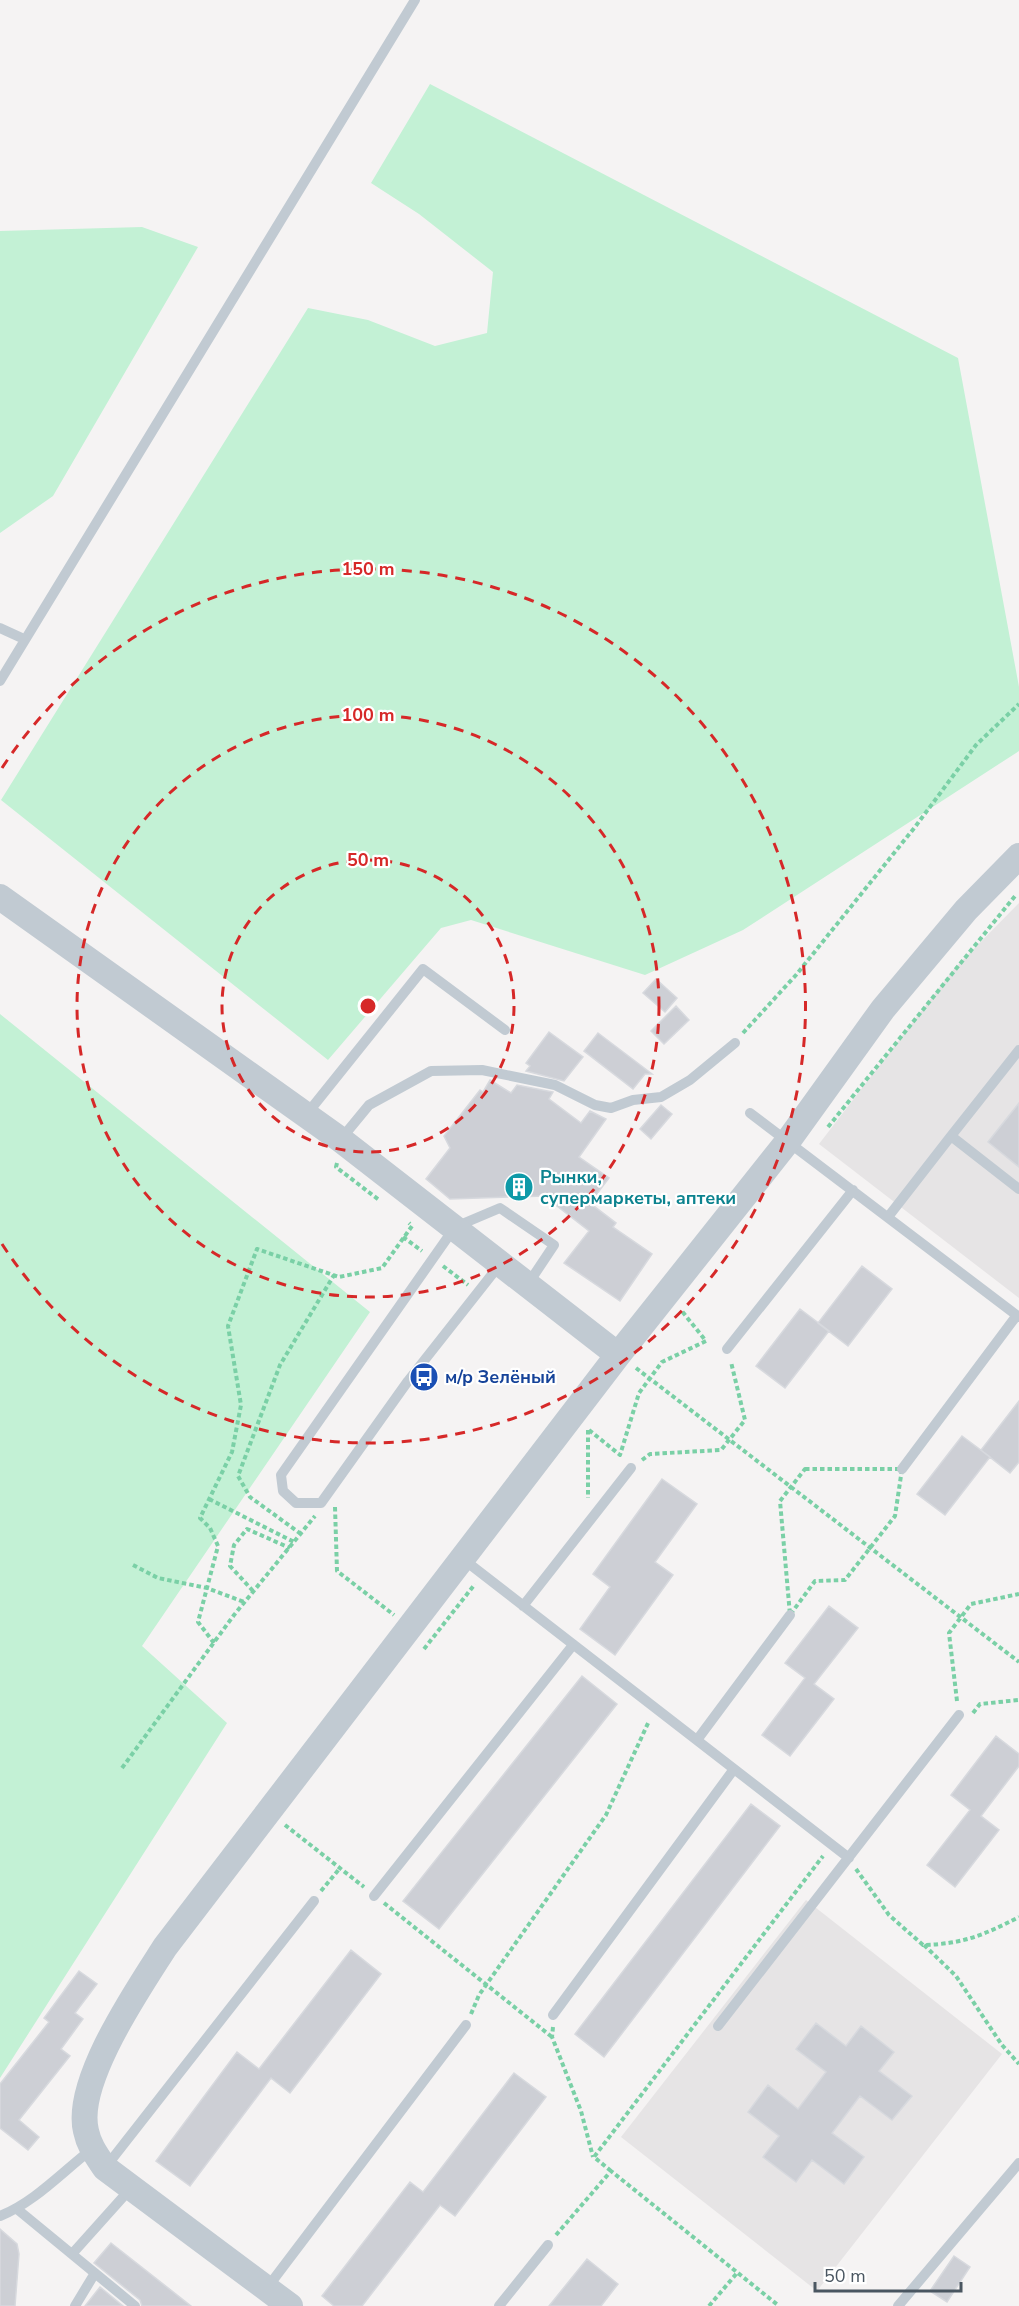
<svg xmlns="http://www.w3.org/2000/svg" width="1019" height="2306" font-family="'Nunito Sans',sans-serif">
<rect width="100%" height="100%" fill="#f5f3f3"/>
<!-- education -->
<path fill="#e6e4e5" d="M1019,903v395l-200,-154 134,-174z
M806,1900l196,154 -185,237 -196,-154z"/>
<!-- green -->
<path fill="#c3f1d5" d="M430,84l528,274 61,329v64l-276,179 -98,45 -174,-55 -30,8 -113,132 -327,-260 307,-492 60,12 67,26 52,-13 6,-61 -74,-58 -48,-31z
M142,227l56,20 -145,249 -53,37v-302z
M0,1014l370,298 -228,334 85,77 -227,355z"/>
<!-- building -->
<path fill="#cdcfd5" stroke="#d7d9de" stroke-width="1.5" d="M656,979l21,19 -12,14 -22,-19z
M676,1006l13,14 -25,24 -13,-13z
M549,1032l34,25 -19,24 -38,-10 4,-5 -4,-3z
M598,1033l37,28 17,13h-7l-12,15 -49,-38z
M490,1080l21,13 6,-8 36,7 -4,7 32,24 9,-12 16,8 -27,38 30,21 -19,25 26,20 -3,4 39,27 -32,47 -56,-38 25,-32 -45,-35 -94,3 -24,-20 24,-31 -6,-12 36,-46 3,2z
M1019,1103v64l-31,-25z
M661,1105l11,9 -21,25 -11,-10z
M862,1266l30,23 -44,57 -30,-23z
M800,1309l29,22 -44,57 -29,-22z
M1019,1401v61l-9,11 -29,-23z
M962,1436l28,21 -45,58 -28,-21z
M662,1479l35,25 -42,58 18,13 -58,80 -35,-26 30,-42 -17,-13z
M829,1606l29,22 -44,56 20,15 -44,57 -28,-21 43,-57 -20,-15z
M582,1676l35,28 -178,225 -36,-28z
M996,1736l23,18v12l-38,50 18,14 -44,57 -28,-22 43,-55 -19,-15z
M751,1804l29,22 -176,231 -29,-23z
M351,1950l30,24 -91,119 -19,-15 -81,108 -34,-25 81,-109 22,17z
M79,1971l18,13 -22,29 8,6 -22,30 9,7 -51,64 20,17 -11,13 -28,-22v-44l49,-62 -5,-4z
M816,2023l30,23 15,-20 33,26 -15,19 33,25 -20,24 -32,-24 -28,37 32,24 -20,27 -32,-24 -16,22 -33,-25 16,-21 -31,-24 20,-27 30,24 28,-37 -30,-23z
M514,2073l32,24 -91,119 -15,-11 -78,101h-28l-12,-10 88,-114 13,10z
M0,2229l17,15 2,10 -4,52h-15z
M111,2243l80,63h-49l-2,-6 -46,-37z
M954,2256l16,11 -23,35 -17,-11z
M587,2259l31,25 -17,22h-52z
M100,2287l23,19h-38z"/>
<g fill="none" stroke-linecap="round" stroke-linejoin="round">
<!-- path -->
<path stroke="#7ad0a6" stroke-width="4" stroke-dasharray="4.5 3" stroke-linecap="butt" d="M743,1033l53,-58 119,-148 61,-82 43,-41
M828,1127l187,-231
M337,1163l-1,4 43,33
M403,1237l19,14
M443,1266l25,19
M636,1368l383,294
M588,1430v68
M589,1430l31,25 19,-62 23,-31 44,-21 -25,-31
M642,1460l8,-6 71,-4 24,-30 -14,-58
M805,1469h97l-7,47 -50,64 -30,1 -25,34 -10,-114z
M209,1499l85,43
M335,1507l2,64 57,44
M301,1534l-51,-37 -12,-21 42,-111 54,-90
M133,1565l25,13 49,10 37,14
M253,1591l-23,-25 4,-21 13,-16 43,19
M214,1643l-16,-21 20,-76 -8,-18 -10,-10 32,-66 9,-47 -13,-79 29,-77 82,28 43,-9 30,-42 -3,-3
M424,1649l51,-65
M957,1701l-8,-68 22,-29 48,-10
M973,1713l7,-9 39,-4
M122,1768l112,-153 81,-99
M285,1825l79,62
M856,1869l33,46 34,30c40,-1 61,-10 96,-28
M321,1891l19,-23
M384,1903l168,134
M924,1945l32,31 46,69 17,19
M471,2014l8,-19 127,-180 43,-94
M553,2027l-1,10 29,74 12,46
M611,2171l-17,-14 229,-301
M556,2235l55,-64 168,135
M709,2306l28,-33"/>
<!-- service -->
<path stroke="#c1cad2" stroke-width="10" d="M0,628l24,11
M0,681l415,-681
M750,1113l269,204
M306,1115l117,-146 82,61
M951,1136l68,-86
M341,1139l28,-34 62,-34 51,-1 73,15 40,20 16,3 22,-8 28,-3 29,-17 45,-37
M888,1217l63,-81 68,53
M501,1263l-93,118 -87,122h-25l-13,-12 -2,-16 174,-248 45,-19 54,37 -26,39
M727,1349l126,-159
M902,1469l115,-154
M463,1559l386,299
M523,1606l108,-138
M697,1740l93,-125
M374,1896l199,-251
M553,2015l181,-246
M718,2026l241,-311
M105,2168l209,-267
M17,2209l118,97
M0,2216c35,-14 62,-44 92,-67
M72,2254l60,-67
M267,2288l199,-263
M75,2306l20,-33
M499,2306l49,-61
M898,2306l121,-143"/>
<!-- tertiary -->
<path stroke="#c1cad2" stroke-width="26" d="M0,897l341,243 277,215
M290,2306l-185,-138c-8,-12 -16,-22 -19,-37 -12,-49 53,-143 79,-184l453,-592 170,-214 95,-132 83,-99 53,-54"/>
</g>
<!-- distance rings -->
<g fill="none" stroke="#d62828" stroke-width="3" stroke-dasharray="10 8">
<circle cx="368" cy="1006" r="146"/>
<circle cx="368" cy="1006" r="291"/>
<path d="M2 768A437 437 0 1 1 2 1244"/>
</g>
<!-- icons -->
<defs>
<g id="building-disc" transform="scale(1.5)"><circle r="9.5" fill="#0f9aa8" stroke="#fff"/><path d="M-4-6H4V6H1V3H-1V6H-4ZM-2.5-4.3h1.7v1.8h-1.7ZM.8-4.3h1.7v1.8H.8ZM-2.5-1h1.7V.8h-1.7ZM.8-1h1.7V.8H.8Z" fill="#fff"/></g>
<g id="bus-disc" transform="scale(1.5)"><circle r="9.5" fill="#1a4fb4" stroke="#fff"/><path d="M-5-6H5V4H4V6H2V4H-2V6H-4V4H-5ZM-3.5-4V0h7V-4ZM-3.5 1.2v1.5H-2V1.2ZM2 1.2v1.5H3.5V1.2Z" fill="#fff"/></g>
</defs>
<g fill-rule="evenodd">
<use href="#building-disc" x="519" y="1187"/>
<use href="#bus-disc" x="424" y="1377"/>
</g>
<g text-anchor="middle" stroke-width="4.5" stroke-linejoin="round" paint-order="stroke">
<!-- culture labels -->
<g font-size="18" font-weight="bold" fill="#0d838f" stroke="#fff" text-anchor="start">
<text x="540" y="1183">Рынки,<tspan x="540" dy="21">супермаркеты, аптеки</tspan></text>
</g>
<!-- transit labels -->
<g font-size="18" font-weight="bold" fill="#164399" stroke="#fff" text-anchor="start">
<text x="445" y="1383">м/р Зелёный</text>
</g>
</g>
<circle cx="368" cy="1006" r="9" fill="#d62828" stroke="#fff" stroke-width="3"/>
<g font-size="18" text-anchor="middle" font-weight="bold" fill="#d62828" stroke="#fff" stroke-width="4.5" stroke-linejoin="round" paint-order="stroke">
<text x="368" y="575">150 m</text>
<text x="368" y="721">100 m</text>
<text x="368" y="866">50 m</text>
</g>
<!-- scale -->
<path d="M815 2282v9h146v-9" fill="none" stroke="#4a5661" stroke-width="3"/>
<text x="824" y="2282" font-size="18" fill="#4a5661" stroke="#ffffff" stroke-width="4.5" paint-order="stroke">50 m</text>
</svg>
